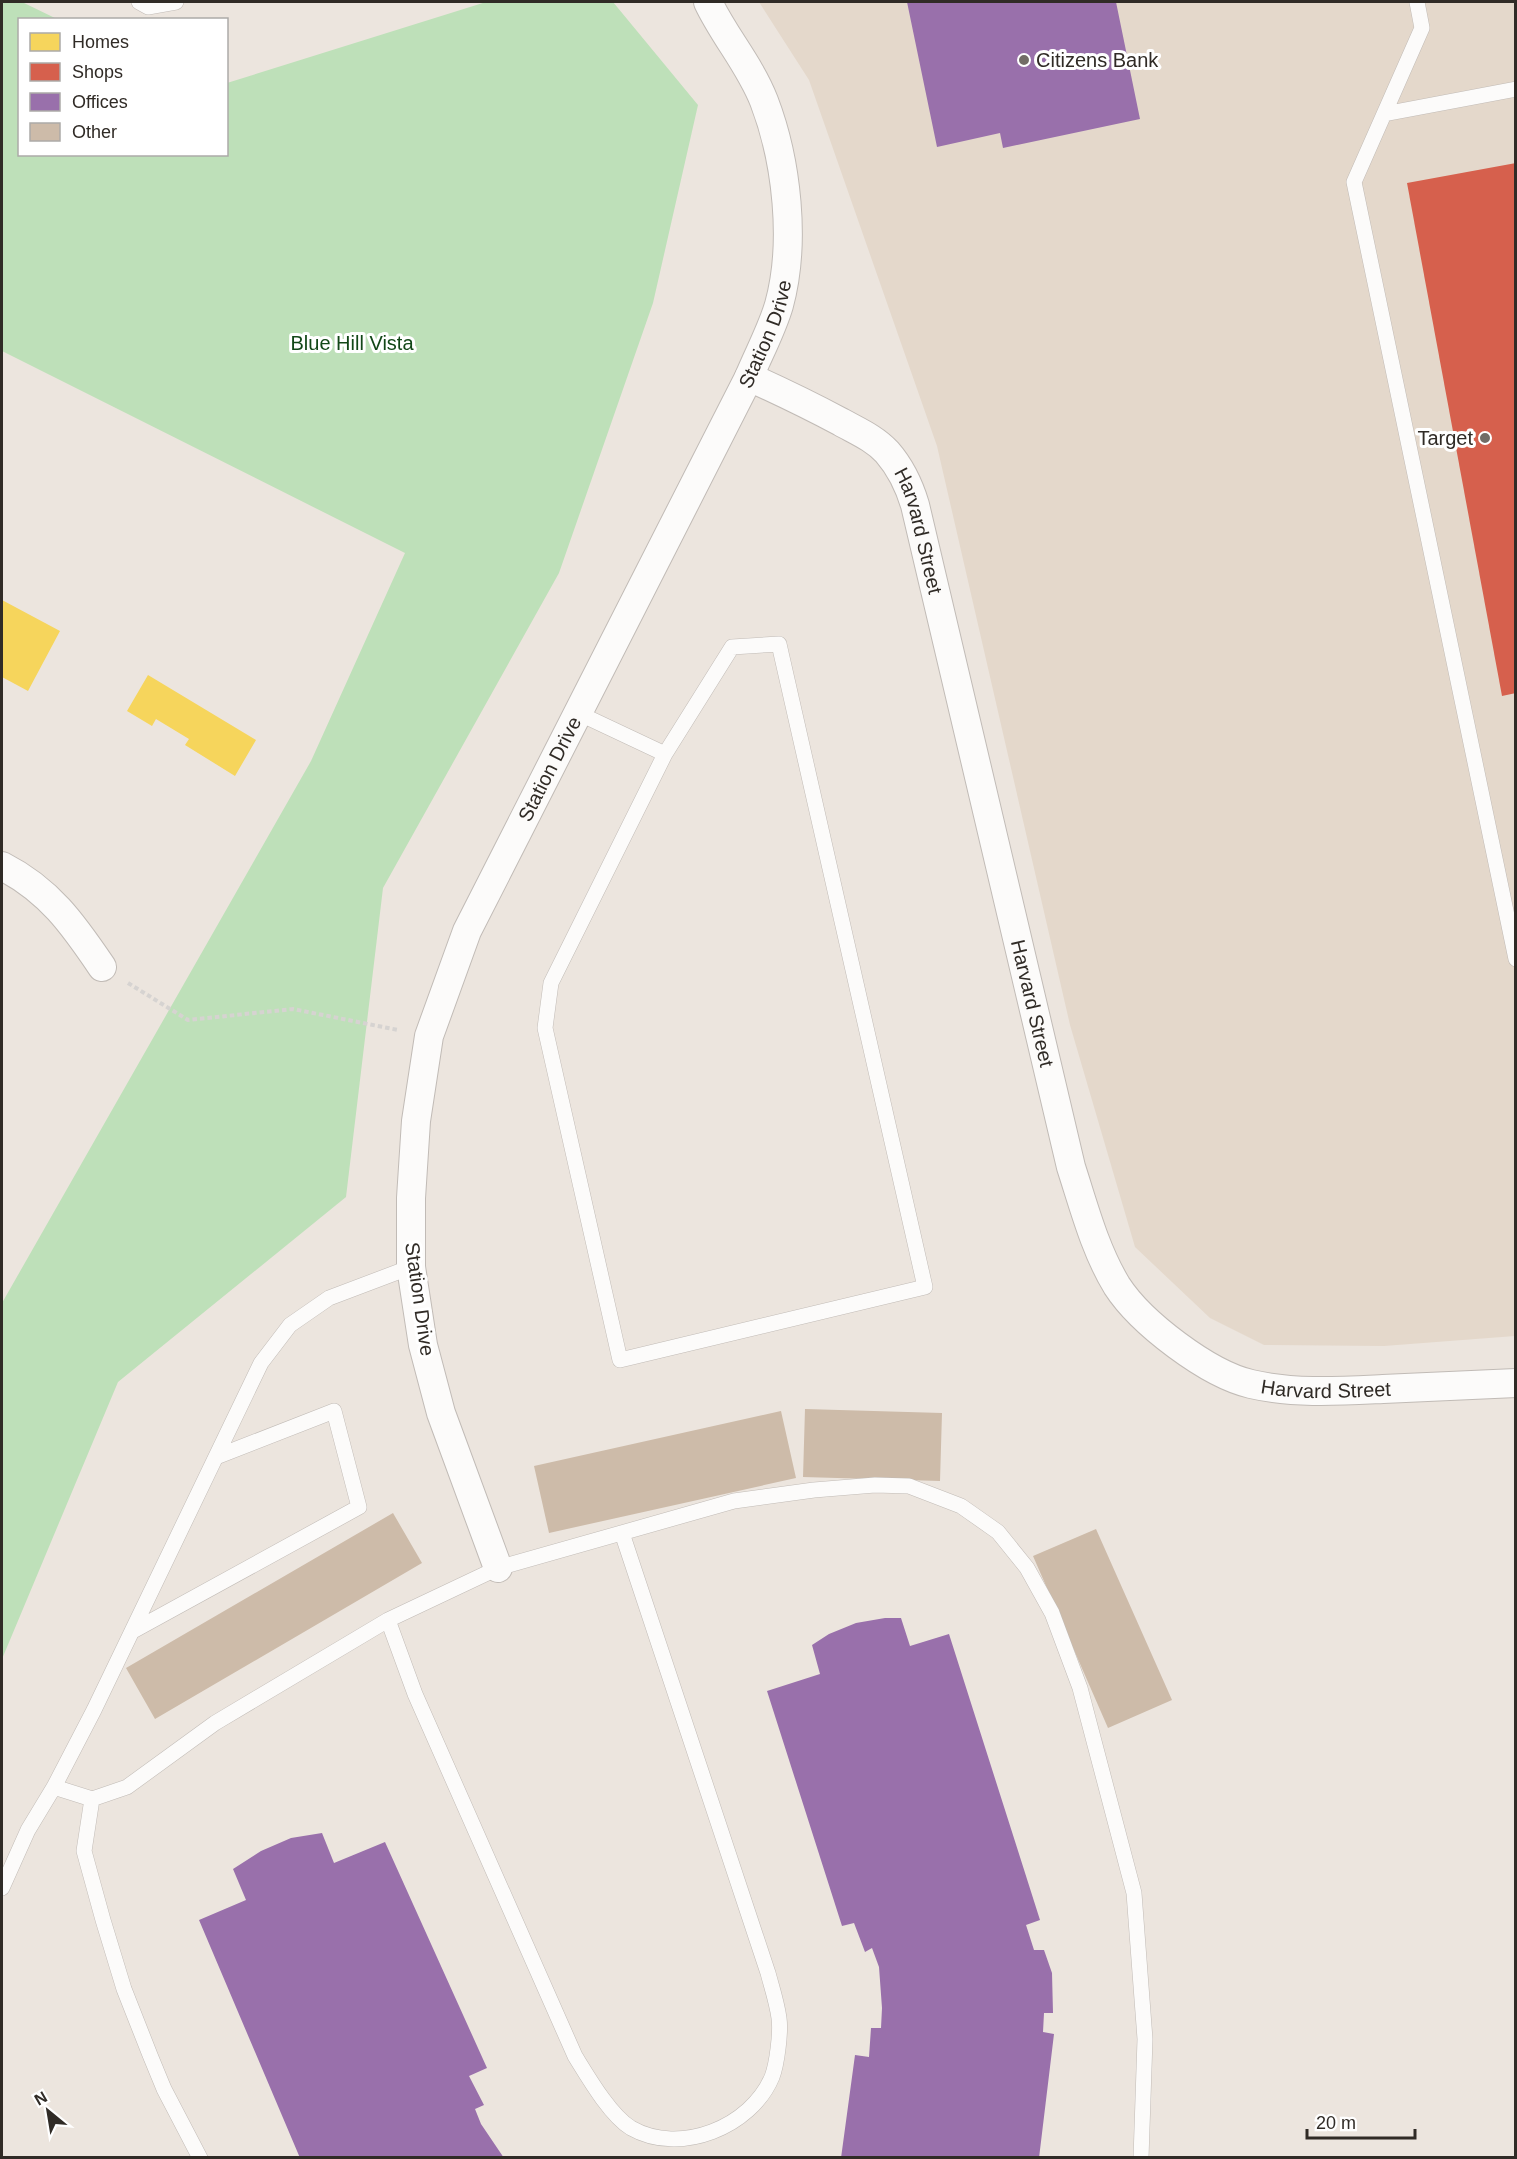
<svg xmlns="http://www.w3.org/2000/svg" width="1517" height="2159" font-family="Helvetica,sans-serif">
<rect width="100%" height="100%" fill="#ece5de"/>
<!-- commercial -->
<path fill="#e4d8cb" d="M759,2h756v1334l-131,10 -120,-1 -54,-27 -75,-71 -65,-222 -133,-579 -128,-366z"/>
<!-- green -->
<path fill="#bee0b9" d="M2,2h20l35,17 -37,1v134h206l1,-71 259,-81h127l85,103 -45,198 -94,270 -176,315 -37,309 -228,185 -116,277v-356l309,-542 94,-208 -403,-202z"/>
<!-- homes -->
<path fill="#f6d55c" d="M2,600l58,31 -32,60 -26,-14z
M148,675l108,65 -21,36 -50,-31 4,-6 -33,-20 -4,7 -25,-15z"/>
<!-- shops -->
<path fill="#d6604d" d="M1516,163v530l-14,3 -95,-513z"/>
<!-- offices -->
<path fill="#9970ab" d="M907,2h209l24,117 -137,29 -3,-15 -63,14z
M885,1618h16l9,28 39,-12 91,286 -14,5 8,25h10l8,23 1,40h-9l-1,19 11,2 -15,124h-198l14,-103 14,2 2,-29h10l1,-20 -3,-41 -7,-19 -7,4 -11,-29 -12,3 -75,-235 53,-17 -8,-29 17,-11 27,-11z
M322,1833l12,30 51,-21 102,226 -18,8 15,29 -9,4 6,15 23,34h-204l-101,-238 47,-20 -13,-31 28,-18 30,-13z"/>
<!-- building -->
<path fill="#cdbba9" d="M805,1409l137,4 -2,68 -137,-4z
M781,1411l15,67 -247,55 -15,-67z
M393,1513l29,50 -267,156 -29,-51z
M1096,1529l76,171 -64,28 -75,-172z"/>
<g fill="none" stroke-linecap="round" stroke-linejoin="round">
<!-- service casing -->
<g stroke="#c1bbb6" stroke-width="16">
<path id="service" d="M139,2l9,5 28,-5
M1417,2l5,26 -68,154 162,777
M1384,114l132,-25
M578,713l87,41 67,-107 47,-3 146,643 -305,73 -75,-332 6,-45 114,-229
M388,1620l27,74 160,362c13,21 35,59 56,72 49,28 120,-1 141,-51 5,-13 9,-45 7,-59 -2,-15 -7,-30 -11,-45l-146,-440
M133,1631l226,-124 -25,-96 -118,46
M92,1799l-38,-12 40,-77 167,-347 29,-38 39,-27 82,-31
M2,1888l26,-58 26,-43
M200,2158l-36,-69 -14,-34 -26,-66 -21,-69 -19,-69 8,-52 35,-12 88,-64 173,-103 110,-52 236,-67 80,-11 61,-5 34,1 52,20 37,26 29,36 25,45 28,75 54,205 11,146 -4,119"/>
</g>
<!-- minor casing -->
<g stroke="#c1bbb6" stroke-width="30">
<g id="minor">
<path id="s1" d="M749,377c31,14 62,29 92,45 16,9 33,16 46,30 14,16 22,33 28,53l156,662c13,40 24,83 46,119 24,37 91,88 134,98 43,10 89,7 132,5 44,-2 88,-4 133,-6"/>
<path d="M2,866c47,24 71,58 100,101"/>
<path id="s2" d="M498,1568l-57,-155 -18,-68 -12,-78v-69l5,-77 13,-85 38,-105 282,-554c10,-24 23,-48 30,-72 17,-62 8,-144 -15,-204 -14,-36 -40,-65 -56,-99"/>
</g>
</g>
<!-- path -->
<path stroke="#d6d3d1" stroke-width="4" stroke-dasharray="4.5 3" stroke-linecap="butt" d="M128,983l60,37 105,-11 105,21"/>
<!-- service -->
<use href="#service" stroke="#fcfbfa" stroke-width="15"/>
<!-- minor -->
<use href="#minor" stroke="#fcfbfa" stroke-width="28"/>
</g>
<!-- markers -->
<g fill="#726c66" stroke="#fff" stroke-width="2">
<circle cx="1024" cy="60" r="6"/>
<circle cx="1485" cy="438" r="6"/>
</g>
<g text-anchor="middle" stroke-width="6" stroke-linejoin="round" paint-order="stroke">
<!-- poi labels -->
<g font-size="20" fill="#302b26" stroke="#fff" text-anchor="start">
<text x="1036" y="67">Citizens Bank</text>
<text x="1473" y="445" text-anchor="end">Target</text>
</g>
<!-- street labels -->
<g font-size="20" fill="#302b26" stroke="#fff">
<text dy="7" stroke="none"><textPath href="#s2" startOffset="1326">Station Drive</textPath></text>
<text dy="7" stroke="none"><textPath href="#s1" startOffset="244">Harvard Street</textPath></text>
<text dy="7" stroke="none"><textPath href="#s2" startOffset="840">Station Drive</textPath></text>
<text dy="7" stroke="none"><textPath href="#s1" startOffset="730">Harvard Street</textPath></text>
<text transform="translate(420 1299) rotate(82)" y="7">Station Drive</text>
<text dy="7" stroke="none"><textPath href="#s1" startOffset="1270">Harvard Street</textPath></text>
</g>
<!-- park labels -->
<g font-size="20" fill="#124717" stroke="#fff">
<text x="352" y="350">Blue Hill Vista</text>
</g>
</g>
<!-- border -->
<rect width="1517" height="2159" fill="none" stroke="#302b26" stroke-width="6"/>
<!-- legend -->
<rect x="18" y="18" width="210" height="138" fill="#ffffff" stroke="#acaaa8" stroke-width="1.5"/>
<rect x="30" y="33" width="30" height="18" fill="#f6d55c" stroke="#acaaa8" stroke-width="1.5"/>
<text x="72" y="48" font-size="18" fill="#302b26">Homes</text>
<rect x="30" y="63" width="30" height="18" fill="#d6604d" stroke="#acaaa8" stroke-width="1.5"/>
<text x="72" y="78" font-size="18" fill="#302b26">Shops</text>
<rect x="30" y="93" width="30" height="18" fill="#9970ab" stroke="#acaaa8" stroke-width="1.5"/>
<text x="72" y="108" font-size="18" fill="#302b26">Offices</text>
<rect x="30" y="123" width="30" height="18" fill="#cdbba9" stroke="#acaaa8" stroke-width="1.5"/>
<text x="72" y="138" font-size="18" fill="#302b26">Other</text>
<!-- north arrow -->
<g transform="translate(48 2111) rotate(330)" stroke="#ffffff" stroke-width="4.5" paint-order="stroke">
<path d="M0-4.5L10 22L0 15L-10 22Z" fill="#302b26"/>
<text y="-9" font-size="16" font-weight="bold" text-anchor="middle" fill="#302b26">N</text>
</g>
<!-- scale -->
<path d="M1307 2129v9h108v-9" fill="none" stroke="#302b26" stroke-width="3"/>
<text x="1316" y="2129" font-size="18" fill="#302b26" stroke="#ffffff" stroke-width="4.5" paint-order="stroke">20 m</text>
</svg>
